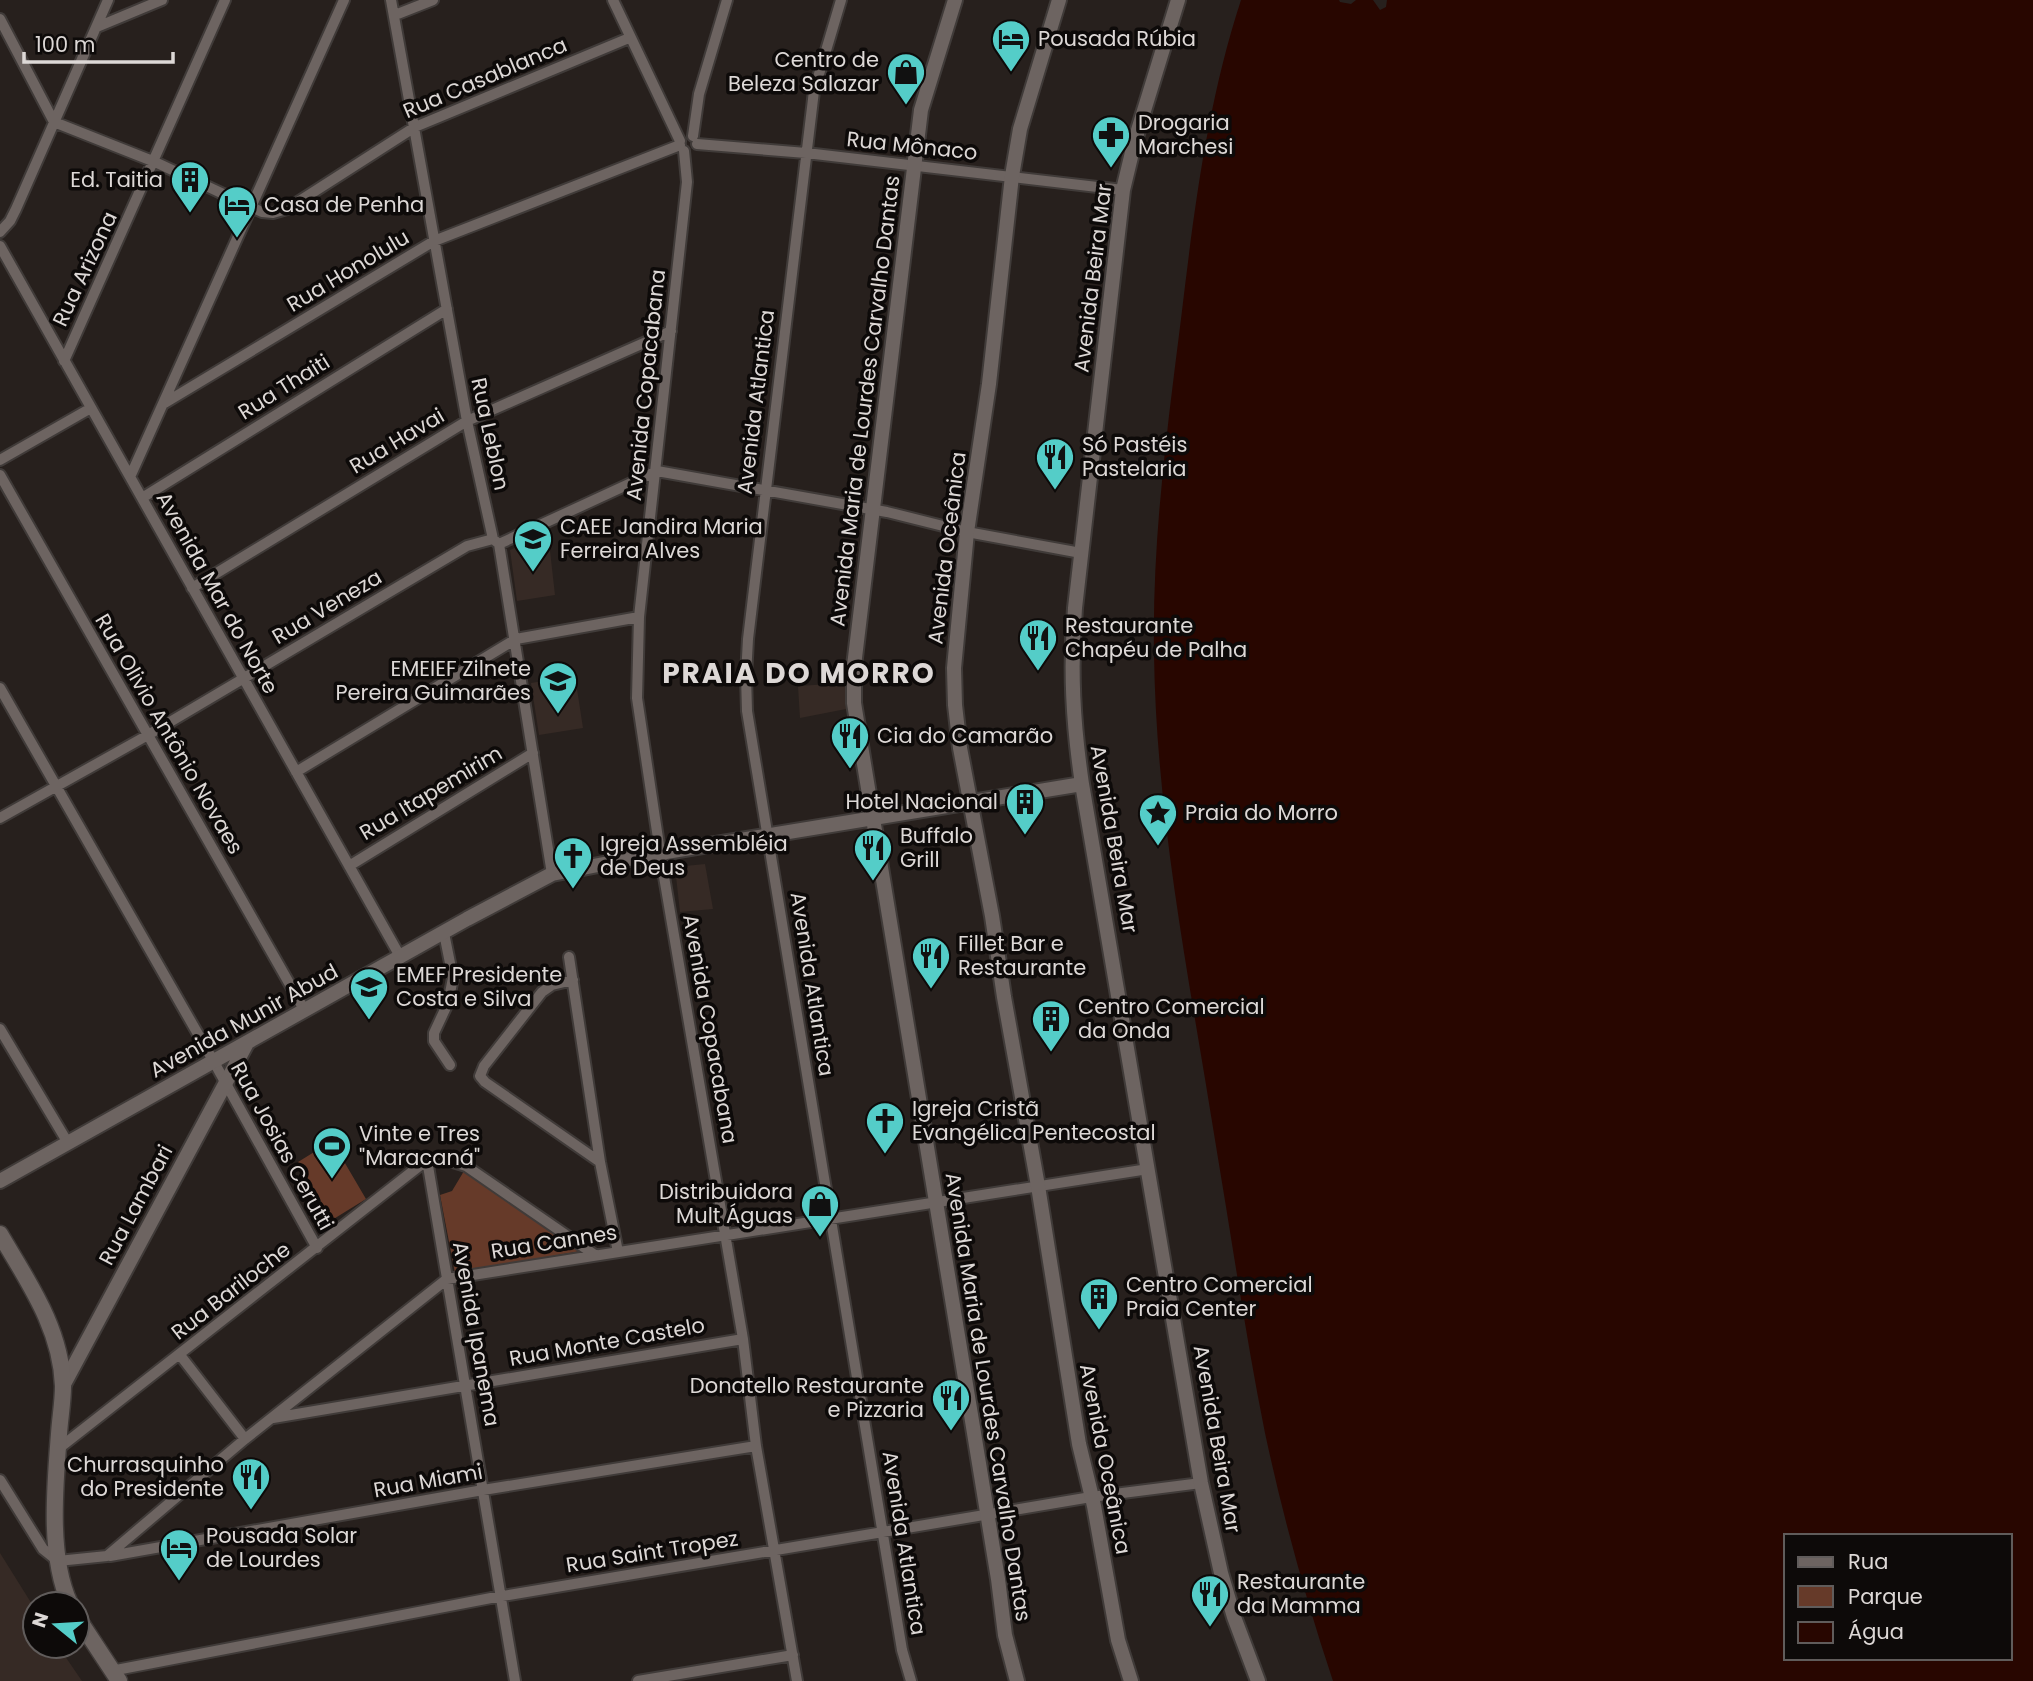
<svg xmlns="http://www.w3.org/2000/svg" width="2033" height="1681" font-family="Poppins,sans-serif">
<rect width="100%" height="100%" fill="#27201d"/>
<!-- built -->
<path fill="#362a25" d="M548,533l7,62 -38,6 -7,-51z
M575,676l8,52 -44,7 -8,-52z
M845,683l1,26 -46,9 -2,-32z
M705,864l8,45 -33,3 -5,-45z
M0,1553l35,56v37h23l24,35h-82z"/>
<!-- green -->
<path fill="#663a29" d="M332,1141l34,58 -34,21 -34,-58z
M464,1171l117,80 -126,22 -15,-78 12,-4z"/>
<!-- water -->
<path fill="#280600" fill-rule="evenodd" d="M1241,0h98l1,2 11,2 5,-4h17l7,10 6,-3 1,-7h646v1681h-700c-27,-81 -50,-164 -68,-248 -19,-95 -33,-192 -49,-287 -26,-164 -60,-328 -62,-493 -2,-112 13,-223 27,-334 13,-108 26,-215 60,-319zM1786,1536h224v122h-224z"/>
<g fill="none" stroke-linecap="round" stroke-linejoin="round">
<!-- minor casing -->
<g stroke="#403b39" stroke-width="14">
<path id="minor" d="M391,0l76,421 26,118 6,5 53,330
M613,0l67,141
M841,0l-27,91 -66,548 -2,37 1,35 155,939 9,31
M395,15l38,-15
M0,19l54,103 101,40 107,50 11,1 14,-4 128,-82 214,-89
M97,27l65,-27
M693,136l6,-42 28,-94
M697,144l109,9 317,37
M684,151l3,31 -48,435 -2,81 25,167 81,474 13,107 41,235
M0,232l10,-11 6,-12 92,-209
M0,246l401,712
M64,361l161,-361
M163,404l271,-163 246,-96
M0,460l91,-52
M0,475l305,536
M130,477l214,-477
M142,498l305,-189
M499,544l158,-73 230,41 80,20 114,21
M192,588l275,-167 204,-90
M0,688l214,374 103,186
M296,772l220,-133 123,-22
M0,818l148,-83 319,-189 26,-7
M349,866l184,-113
M444,933l9,45 -5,25 -14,30v8l16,24
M569,957l31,205 18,90
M573,980l-21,5 -10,7 -58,74 -4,10 5,6 115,80
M0,1029l68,114
M427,1160l88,521
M427,1160l16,-1 23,7 129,89
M180,1355l65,84
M273,1418l470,-79
M58,1449l369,-289
M0,1480l43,69 15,12 49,-5 138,-117 202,-160 701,-110
M110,1556l373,-66 273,-44
M111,1671l380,-73 600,-101 110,-14
M638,1681l155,-26"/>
</g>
<!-- tertiary casing -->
<g stroke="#403b39" stroke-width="18">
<path id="tertiary" d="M955,0l-34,110 -67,556v37l144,876 7,56 12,46
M1059,0l-39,129 -8,47 -23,208 -22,148 -13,136 1,37 5,43 32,168 12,81 34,189 41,258 15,62 24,134 13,41
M1178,0l-43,140 -12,50 -48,418c-5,62 -2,115 7,176l119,699 20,90 13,44 24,64
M0,1181l467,-262 85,-45 108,-21 422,-69
M63,1386l183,-341"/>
</g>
<!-- secondary casing -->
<g stroke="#403b39" stroke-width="19">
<path id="secondary" d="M0,1234c28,48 61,94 63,152 0,16 -3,32 -4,48 -4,52 -11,122 11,170
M77,1617l42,64"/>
</g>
<!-- minor -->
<use href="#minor" stroke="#6d6461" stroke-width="10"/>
<!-- tertiary -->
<use href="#tertiary" stroke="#6d6461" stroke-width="14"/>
<!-- secondary -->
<use href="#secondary" stroke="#6d6461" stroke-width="16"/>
</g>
<!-- icons -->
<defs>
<g id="hotel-pin" transform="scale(2.0125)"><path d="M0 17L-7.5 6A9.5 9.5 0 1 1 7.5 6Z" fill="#54cdc8" stroke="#0d0a09"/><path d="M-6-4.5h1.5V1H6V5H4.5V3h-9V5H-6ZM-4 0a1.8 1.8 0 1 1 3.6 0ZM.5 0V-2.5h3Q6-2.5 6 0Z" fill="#111"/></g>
<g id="shop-pin" transform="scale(2.0125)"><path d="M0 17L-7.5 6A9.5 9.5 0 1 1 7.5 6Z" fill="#54cdc8" stroke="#0d0a09"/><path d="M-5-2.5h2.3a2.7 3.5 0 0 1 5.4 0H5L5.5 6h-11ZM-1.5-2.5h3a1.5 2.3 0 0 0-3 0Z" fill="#111"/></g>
<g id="pharmacy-pin" transform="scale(2.0125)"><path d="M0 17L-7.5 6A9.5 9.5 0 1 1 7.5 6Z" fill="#54cdc8" stroke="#0d0a09"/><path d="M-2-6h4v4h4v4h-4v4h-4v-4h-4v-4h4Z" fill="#111"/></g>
<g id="building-pin" transform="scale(2.0125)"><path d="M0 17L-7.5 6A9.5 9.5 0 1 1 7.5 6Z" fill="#54cdc8" stroke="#0d0a09"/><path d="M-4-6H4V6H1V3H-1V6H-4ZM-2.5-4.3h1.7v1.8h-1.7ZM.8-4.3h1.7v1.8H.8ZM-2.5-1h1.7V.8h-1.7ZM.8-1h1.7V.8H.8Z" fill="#111"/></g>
<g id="restaurant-pin" transform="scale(2.0125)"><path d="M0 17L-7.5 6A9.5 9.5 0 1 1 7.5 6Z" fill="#54cdc8" stroke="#0d0a09"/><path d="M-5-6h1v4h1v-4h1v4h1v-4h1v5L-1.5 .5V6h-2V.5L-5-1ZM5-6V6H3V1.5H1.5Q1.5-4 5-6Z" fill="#111"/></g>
<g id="school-pin" transform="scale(2.0125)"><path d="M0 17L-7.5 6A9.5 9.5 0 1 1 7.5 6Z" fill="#54cdc8" stroke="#0d0a09"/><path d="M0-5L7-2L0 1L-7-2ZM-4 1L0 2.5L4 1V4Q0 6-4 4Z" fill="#111"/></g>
<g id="sight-pin" transform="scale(2.0125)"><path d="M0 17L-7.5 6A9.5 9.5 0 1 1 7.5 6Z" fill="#54cdc8" stroke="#0d0a09"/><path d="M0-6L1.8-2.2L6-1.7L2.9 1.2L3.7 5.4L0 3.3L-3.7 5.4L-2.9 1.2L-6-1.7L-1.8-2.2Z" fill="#111"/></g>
<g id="church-pin" transform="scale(2.0125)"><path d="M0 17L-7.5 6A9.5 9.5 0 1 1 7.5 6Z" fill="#54cdc8" stroke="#0d0a09"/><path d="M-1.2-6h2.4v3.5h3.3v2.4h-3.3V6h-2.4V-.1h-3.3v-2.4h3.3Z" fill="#111"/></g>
<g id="stadium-pin" transform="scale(2.0125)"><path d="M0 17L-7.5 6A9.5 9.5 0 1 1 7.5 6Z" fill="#54cdc8" stroke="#0d0a09"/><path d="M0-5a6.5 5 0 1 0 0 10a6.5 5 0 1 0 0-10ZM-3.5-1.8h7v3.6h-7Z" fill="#111"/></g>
</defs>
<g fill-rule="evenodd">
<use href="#hotel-pin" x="1011" y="39"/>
<use href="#shop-pin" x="906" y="72"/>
<use href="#pharmacy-pin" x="1111" y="135"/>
<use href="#building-pin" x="190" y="180"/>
<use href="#hotel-pin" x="237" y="205"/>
<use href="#restaurant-pin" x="1055" y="457"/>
<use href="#school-pin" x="533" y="539"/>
<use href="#restaurant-pin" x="1038" y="638"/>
<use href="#school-pin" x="558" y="681"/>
<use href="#restaurant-pin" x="850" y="736"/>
<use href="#building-pin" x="1025" y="802"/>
<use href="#sight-pin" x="1158" y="813"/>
<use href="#restaurant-pin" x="873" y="848"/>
<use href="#church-pin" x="573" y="856"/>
<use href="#restaurant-pin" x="931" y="956"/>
<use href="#school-pin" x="369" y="987"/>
<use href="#building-pin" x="1051" y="1019"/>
<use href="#church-pin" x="885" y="1121"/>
<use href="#stadium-pin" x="332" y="1146"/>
<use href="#shop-pin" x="820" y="1204"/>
<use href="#building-pin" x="1099" y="1297"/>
<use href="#restaurant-pin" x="951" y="1398"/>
<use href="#restaurant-pin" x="251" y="1477"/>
<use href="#hotel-pin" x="179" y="1548"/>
<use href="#restaurant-pin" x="1210" y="1594"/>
</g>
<g text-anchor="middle" stroke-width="7" stroke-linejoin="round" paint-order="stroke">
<!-- poi labels -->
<g font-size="21" fill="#ddd8d6" stroke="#0d0a09" text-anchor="start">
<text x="1038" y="46">Pousada Rúbia</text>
<text x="879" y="67" text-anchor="end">Centro de<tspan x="879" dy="24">Beleza Salazar</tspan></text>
<text x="1138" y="130">Drogaria<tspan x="1138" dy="24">Marchesi</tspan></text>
<text x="163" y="187" text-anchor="end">Ed. Taitia</text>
<text x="264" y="212">Casa de Penha</text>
<text x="1082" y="452">Só Pastéis<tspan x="1082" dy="24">Pastelaria</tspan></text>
<text x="560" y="534">CAEE Jandira Maria<tspan x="560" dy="24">Ferreira Alves</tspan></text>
<text x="1065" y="633">Restaurante<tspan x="1065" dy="24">Chapéu de Palha</tspan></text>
<text x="531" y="676" text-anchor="end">EMEIEF Zilnete<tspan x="531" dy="24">Pereira Guimarães</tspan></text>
<text x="877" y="743">Cia do Camarão</text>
<text x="998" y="809" text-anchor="end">Hotel Nacional</text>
<text x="1185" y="820">Praia do Morro</text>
<text x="900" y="843">Buffalo<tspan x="900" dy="24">Grill</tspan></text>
<text x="600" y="851">Igreja Assembléia<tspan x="600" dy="24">de Deus</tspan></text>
<text x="958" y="951">Fillet Bar e<tspan x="958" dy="24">Restaurante</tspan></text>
<text x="396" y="982">EMEF Presidente<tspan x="396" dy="24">Costa e Silva</tspan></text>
<text x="1078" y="1014">Centro Comercial<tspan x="1078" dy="24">da Onda</tspan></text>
<text x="912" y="1116">Igreja Cristã<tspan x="912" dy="24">Evangélica Pentecostal</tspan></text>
<text x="359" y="1141">Vinte e Tres<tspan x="359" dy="24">"Maracaná"</tspan></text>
<text x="793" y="1199" text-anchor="end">Distribuidora<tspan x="793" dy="24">Mult Águas</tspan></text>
<text x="1126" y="1292">Centro Comercial<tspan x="1126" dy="24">Praia Center</tspan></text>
<text x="924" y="1393" text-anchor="end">Donatello Restaurante<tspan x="924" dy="24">e Pizzaria</tspan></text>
<text x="224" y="1472" text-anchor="end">Churrasquinho<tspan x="224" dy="24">do Presidente</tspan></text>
<text x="206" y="1543">Pousada Solar<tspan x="206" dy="24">de Lourdes</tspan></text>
<text x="1237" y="1589">Restaurante<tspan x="1237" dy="24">da Mamma</tspan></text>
</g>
<!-- street labels -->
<g font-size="21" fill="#ddd8d6" stroke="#0d0a09">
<text transform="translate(485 78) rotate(-23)" y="7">Rua Casablanca</text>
<text transform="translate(912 146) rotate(6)" y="7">Rua Mônaco</text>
<text transform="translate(85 269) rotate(-65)" y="7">Rua Arizona</text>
<text transform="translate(348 271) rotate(-31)" y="7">Rua Honolulu</text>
<text transform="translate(1093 278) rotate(-83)" y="7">Avenida Beira Mar</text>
<text transform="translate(646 385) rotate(-84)" y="7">Avenida Copacabana</text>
<text transform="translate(284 387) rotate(-32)" y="7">Rua Thaiti</text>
<text transform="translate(865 401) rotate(-83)" y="7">Avenida Maria de Lourdes Carvalho Dantas</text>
<text transform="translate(756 402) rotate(-83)" y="7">Avenida Atlantica</text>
<text transform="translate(490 434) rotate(78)" y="7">Rua Leblon</text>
<text transform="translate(397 441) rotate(-31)" y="7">Rua Havai</text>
<text transform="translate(947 548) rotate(-83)" y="7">Avenida Oceânica</text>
<text transform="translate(217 593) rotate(61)" y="7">Avenida Mar do Norte</text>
<text transform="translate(327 607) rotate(-31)" y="7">Rua Veneza</text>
<text transform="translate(169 734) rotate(60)" y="7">Rua Olivio Antônio Novaes</text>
<text transform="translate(431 793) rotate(-31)" y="7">Rua Itapemirim</text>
<text transform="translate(1114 839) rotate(80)" y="7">Avenida Beira Mar</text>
<text transform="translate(812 984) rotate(81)" y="7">Avenida Atlantica</text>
<text transform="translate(244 1021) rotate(-29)" y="7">Avenida Munir Abud</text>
<text transform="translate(710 1029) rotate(80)" y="7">Avenida Copacabana</text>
<text transform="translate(282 1146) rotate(61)" y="7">Rua Josias Cerutti</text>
<text transform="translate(136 1205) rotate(-62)" y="7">Rua Lambari</text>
<text transform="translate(554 1242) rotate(-9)" y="7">Rua Cannes</text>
<text transform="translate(231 1291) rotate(-38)" y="7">Rua Bariloche</text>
<text transform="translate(476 1334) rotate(80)" y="7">Avenida Ipanema</text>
<text transform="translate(607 1342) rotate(-10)" y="7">Rua Monte Castelo</text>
<text transform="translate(988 1397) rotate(81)" y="7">Avenida Maria de Lourdes Carvalho Dantas</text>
<text transform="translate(1217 1439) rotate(80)" y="7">Avenida Beira Mar</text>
<text transform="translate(1105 1459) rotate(79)" y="7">Avenida Oceânica</text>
<text transform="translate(428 1481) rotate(-10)" y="7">Rua Miami</text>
<text transform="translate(904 1543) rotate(81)" y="7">Avenida Atlantica</text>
<text transform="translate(652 1552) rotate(-9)" y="7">Rua Saint Tropez</text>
</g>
<!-- district labels -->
<g font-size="28" font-weight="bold" letter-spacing="2" fill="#ddd8d6" stroke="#0d0a09">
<text x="799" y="683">PRAIA DO MORRO</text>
</g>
</g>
<!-- legend -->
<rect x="1784" y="1534" width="228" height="126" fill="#0d0a09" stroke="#605c5b" stroke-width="2"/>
<rect x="1798" y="1557" width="35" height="10" fill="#6d6461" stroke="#605c5b" stroke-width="2"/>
<text x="1848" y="1569" font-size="21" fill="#ddd8d6">Rua</text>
<rect x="1798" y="1586" width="35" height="21" fill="#663a29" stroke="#605c5b" stroke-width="2"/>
<text x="1848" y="1604" font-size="21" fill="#ddd8d6">Parque</text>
<rect x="1798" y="1622" width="35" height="21" fill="#280600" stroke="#605c5b" stroke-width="2"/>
<text x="1848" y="1639" font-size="21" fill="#ddd8d6">Água</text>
<!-- north arrow -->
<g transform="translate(56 1625) rotate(288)"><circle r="33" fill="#0d0a09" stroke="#605c5b" stroke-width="2"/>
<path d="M0-5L12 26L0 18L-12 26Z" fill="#54cdc8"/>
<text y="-10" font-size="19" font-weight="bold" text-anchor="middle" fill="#ddd8d6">N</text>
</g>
<!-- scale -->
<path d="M24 52v10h149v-10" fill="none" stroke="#ddd8d6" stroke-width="3.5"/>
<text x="35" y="52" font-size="21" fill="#ddd8d6" stroke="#0d0a09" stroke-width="5" paint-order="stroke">100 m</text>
</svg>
